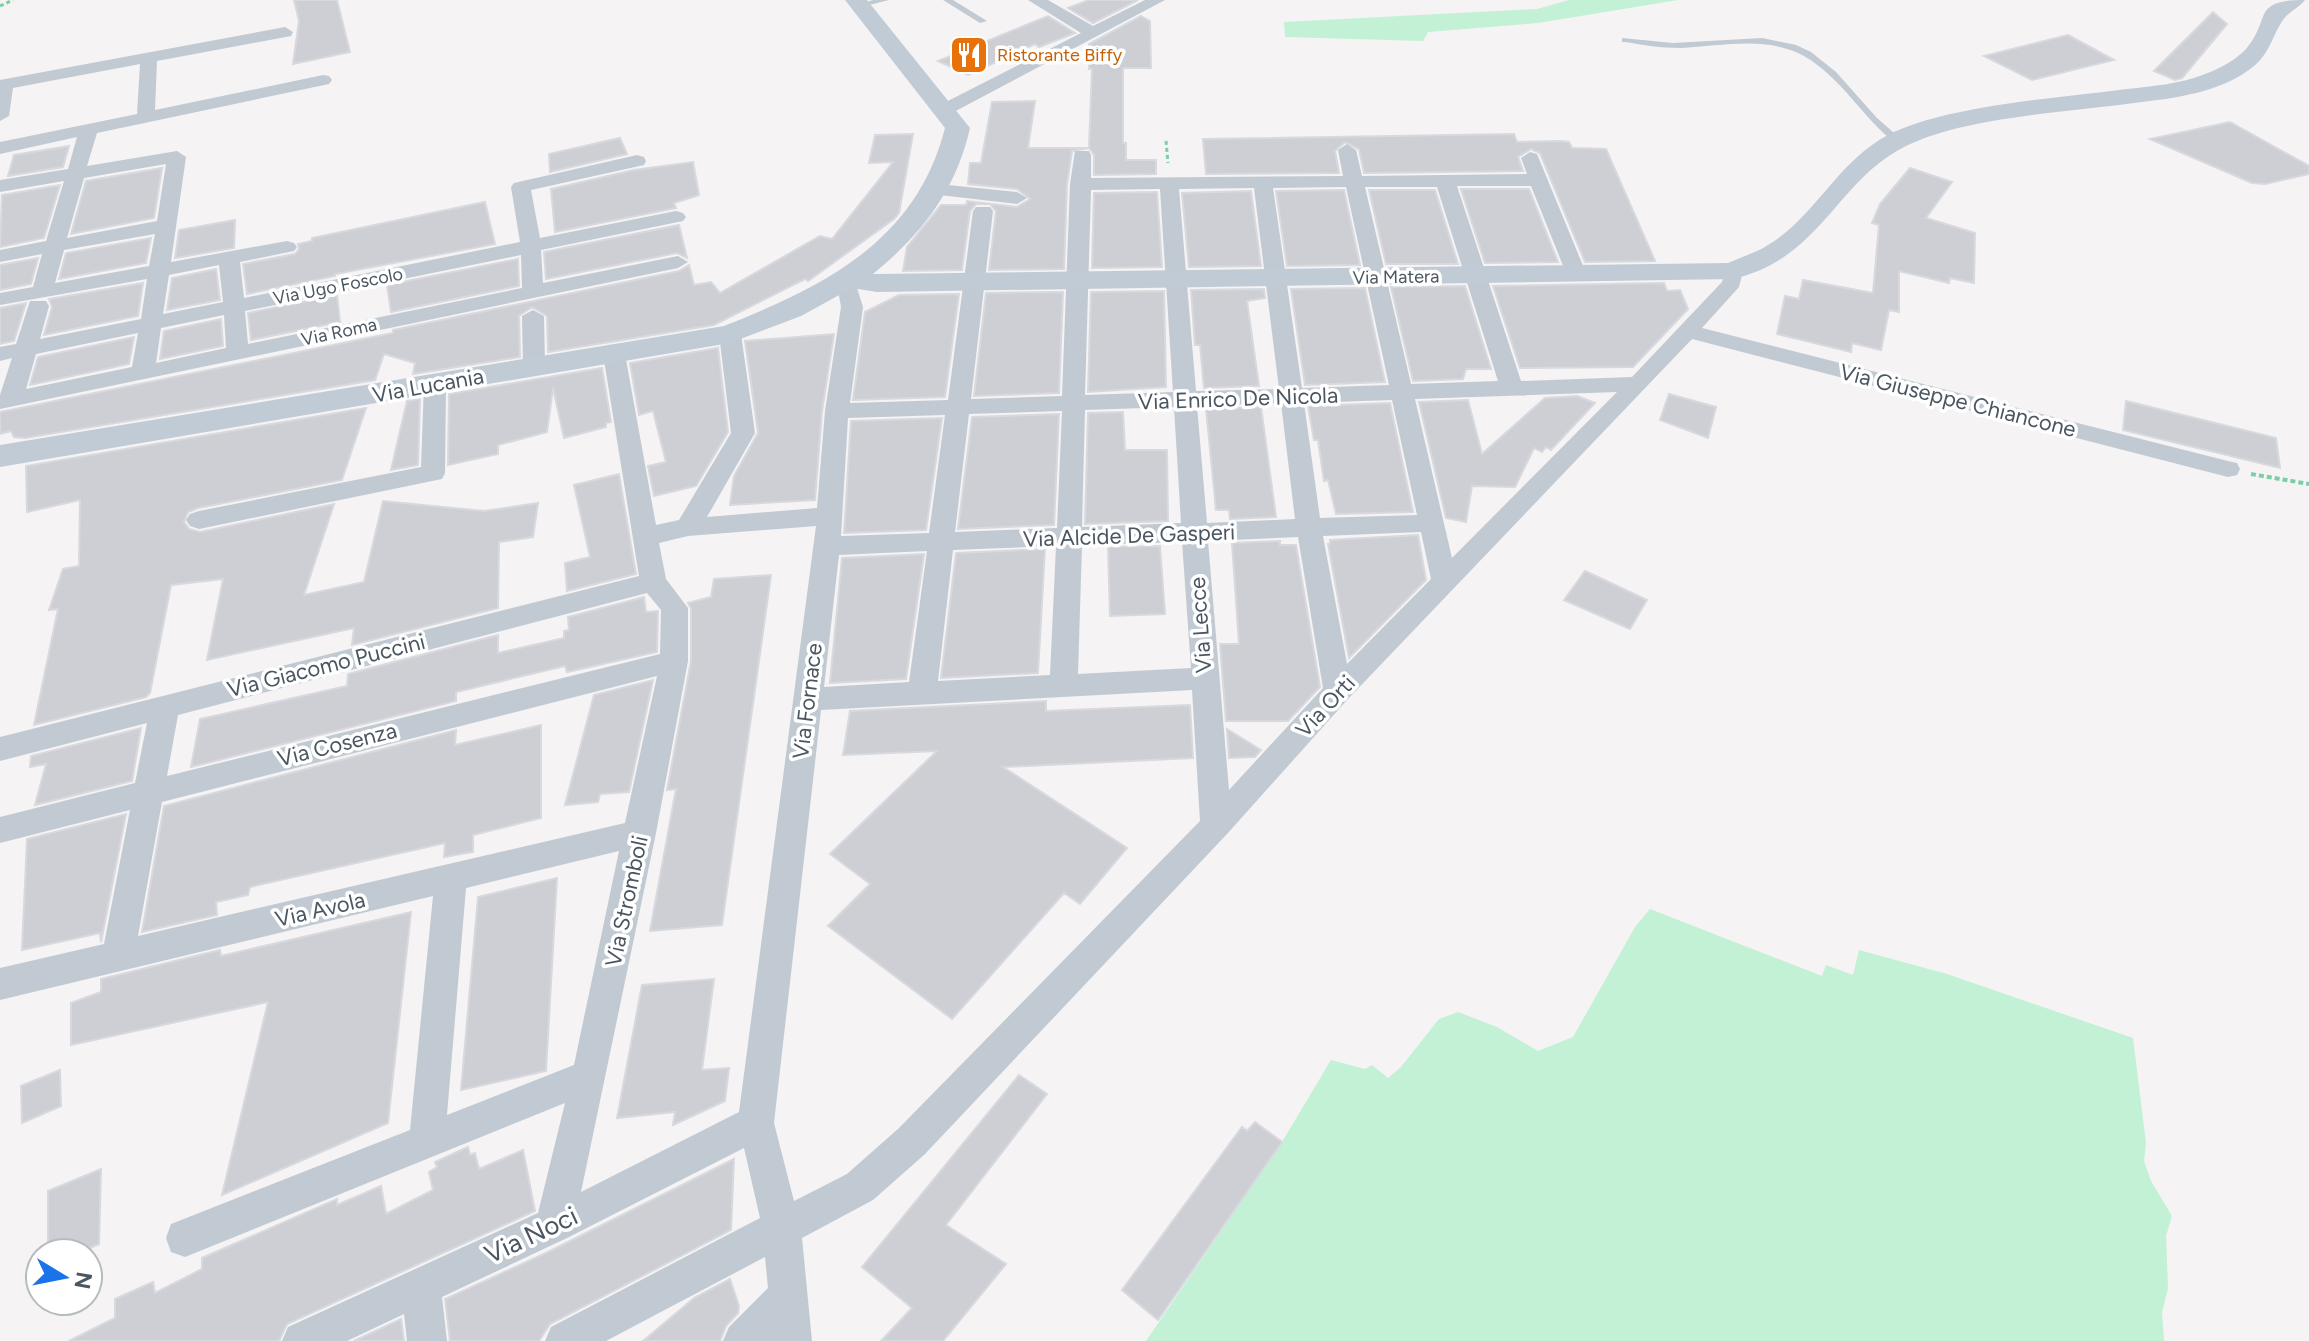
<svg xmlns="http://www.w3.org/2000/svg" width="2309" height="1341" font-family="Figtree,sans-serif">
<rect width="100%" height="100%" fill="#f5f3f3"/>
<!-- green -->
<path fill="#c3f1d5" d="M1569,0h109l-140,23 -110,9 -5,9 -138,-4 -1,-15 253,-13z
M1650,909l172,67 4,-11 27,10 6,-25 88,24 186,64 13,105 -2,18 7,20 21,35 -6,20 2,52 -6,24 2,29h-1018l136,-199 49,-82 34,9 7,-4 16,13 13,-11 38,-48 19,-7 39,15 41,24 35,-14 62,-110z"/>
<!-- building -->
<path fill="#cdcfd5" stroke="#d7d9de" stroke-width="2" d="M294,0h43l13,52 -57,12 6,-43z
M1089,0h49l-45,23 -25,-15z
M2213,12l14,12 -45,54 -7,2 -21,-9z
M1048,16l27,17 -36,14 -4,-3 -67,31 -30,-14z
M1141,16l9,5 1,47h-28v75h3v17h30v14l-62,1v-20l-5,-7 3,-79h-3v-25z
M2068,35l46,25 -82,20 -48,-24z
M1035,101l-7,47h61l-17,3 -5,33 -3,85 -75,1 7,-59 -6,-7h-14l-6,7 -8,59 -59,1 4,-24 34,-42h25l1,-4 50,6 13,-8 -13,-10 -49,-5 2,-21h11l11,-61z
M2230,122l79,44v8l-44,10 -13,-1 -102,-44z
M913,134l-14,79 -5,6 -86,62 -3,-2 -91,46 -166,27 -1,-36 -15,-9 -13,9 1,41 -107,17 2,-11 -31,-9 -9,26 -350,58 -11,-1 -3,-6 -11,3v-22l393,-79v-3l286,-59 10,-6 5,20 17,-3 9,11 100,-57 12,3 61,-77 -24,1 6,-28z
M1514,134l3,8 44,-1 8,1 3,6 34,1 49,112 -70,1 -45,-109 -9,-4 -13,8 5,14 -159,2 -5,-24 -14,-7 -10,9 4,22 -133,1 -3,-35z
M620,138l7,16 -77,18 -1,-18z
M69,146l-6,21 -55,9 6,-21z
M693,162l6,33 -25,8 2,5 -121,24 -4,-43 83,-19z
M162,168l-8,50 -83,16 15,-53z
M1910,168l42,14 -26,36 49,15 -1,50 -24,-5 -1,5 -50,-12v41l-10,-2 -8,40 -29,-7 -1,9 -74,-18 8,-38 14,3 4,-19 70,13 6,-68 -7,-2 8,-19z
M60,185l-16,53 -44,9 2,-52z
M1461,189h68l29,73 -73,1z
M1344,190l16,75 -73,1 -11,-75z
M1369,190h66l23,74h-72z
M1251,191l10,75 -72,1 -7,-74z
M1157,192l5,75 -70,1 2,-75z
M485,202l10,42 -160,30v2l-88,18 -4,-30 52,-10 4,-5 -1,-5 14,-3v-3z
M235,220l-1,28 -59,10 4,-28z
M679,225l8,33 -10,-5 -131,26 -2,-27z
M151,238l-5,25 -87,16 7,-26z
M38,258l-7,26 -31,6v-25z
M518,259l1,27 -128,26 -4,-27z
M216,269l4,31 -53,10 5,-32z
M143,283l-5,33 -94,19 8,-28 -3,-8z
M1664,283l3,8 13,-1 8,19 -55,58 -113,1 -27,-82z
M1465,286l26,83h-25l-3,10 -50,2 -22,-94z
M1365,288l20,94 -80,3 -14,-96z
M1264,289l1,9 -18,3 12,85 -55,2 -4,-43h-5l-4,-55z
M1164,291l2,96 -78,5 3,-100z
M1063,292l-4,101 -85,3 12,-103z
M959,294l-14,103 -92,3 12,-88 34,-17z
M337,295l3,27 -89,18 -3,-27z
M26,303l-12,38 -14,3v-36z
M221,319l2,27 -63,13 4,-28z
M834,334l-12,77 -7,89 -85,5 4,-29 24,-43 -13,-92z
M134,337l-5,27 -99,21 8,-28z
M718,348l10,84 -32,54 -42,10 -6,-30 18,-4 -13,-51 -14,4 -9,-52z
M602,368l9,54 -5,1v4l-42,11 -11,-50 -6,44 -49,13v9l-50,11 1,-71z
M1669,394l47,13 -8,31 -48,-18z
M1577,396l18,7 -44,47 -5,-3 -4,5 -8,-4 -19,39 -43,-1 -6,36 -20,-4 -27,-116 49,-2 14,54 63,-56z
M420,399l-2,66 -27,5 16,-69z
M2126,401l150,37 4,30 -157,-38z
M1390,403l23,109 -77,2 -8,-34 -4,1 -6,-41h-4l-6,-34z
M1261,407l15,110 -46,2 -1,-9h-13l-10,-101z
M366,408l-24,72 -144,28 -10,4 -4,10 5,7 11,3 134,-28 -30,91 60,-13 19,-81 101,10 54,-8 -5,34 -34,5 -1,66 -146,37 2,-17 -147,32 16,-81 -52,6 -21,108 -4,4 -112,28 24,-116 -9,1 14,-41 16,-3 1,-66 -53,12 -1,-46z
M1123,412l2,38h42l1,71 -83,3 3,-111z
M1059,414l-5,111 -96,4 14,-112z
M942,418l-16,112 -82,3 7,-112z
M619,474l17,100 -69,17 -2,-28 25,-6 -16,-72z
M1418,535l8,45 -77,78 -21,-114h2v-4z
M1280,541v4h16l24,142 -32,34h-62l-6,-77h19l-7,-101z
M1160,546l5,68 -55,2 -2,-69z
M1045,549l-7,124 -97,5 15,-125z
M924,554l-18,125 -76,4 12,-125z
M1585,571l62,29 -17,29 -66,-29z
M771,575l-49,350 -72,6 26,-142 -9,1 24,-129v-53l-3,-5 23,-6 3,-18z
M644,597l2,15 12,-1 -1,41 -90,20 -2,-6 -109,26v9l-265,66 9,-48 147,-33 1,-12 150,-39v18l66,-15v-7l5,-1 -1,-13z
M653,680l-24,112 -29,2 -2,8 -33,3 29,-110z
M1046,701v10l144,-6 3,53 -190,9 124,81 -47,56 -16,-11 -112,126 -124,-93 42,-42 -40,-30 107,-103 -94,4 7,-44z
M541,725v93l-68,17v17l-29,5 1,-14 -195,44 -2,8 -32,7 1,13 -75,17 22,-126 292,-76 -1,15z
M141,728l-9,53 -97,24 11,-41 -16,3 1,-11z
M1227,729l34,21 -6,7 -26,1z
M126,814l-25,128 -1,-9 -78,17 5,-111z
M557,878l-11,193 -85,19 17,-193z
M411,912l-23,211 -166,72 46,-193 -197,43v-42l30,-11v-13l119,-29 1,6z
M714,979l-12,91 27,-2 -4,33 -52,24 2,-13 -58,6 25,-133z
M60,1070l1,36 -39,17 -1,-37z
M1019,1075l28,19 -101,131 60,39 -63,77h-62l31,-33 -50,-41z
M1255,1122l27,20 -124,178 -36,-30 120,-163 5,4z
M468,1147l2,8 5,-2 4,16 44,-19 12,61 -248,113 -8,17h-210l46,-23v-19l38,-17 2,11 47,-24v-11l135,-59v6l44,-19 5,28 47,-24 -4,-18 8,-5 -2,-5z
M734,1159l-3,71 -181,94 -11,17h-89l-5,-42 101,-46z
M101,1169l-2,75 -21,9h-30v-62z
M730,1279l9,27 -1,7 -12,13 -6,15h-77l51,-43z
M401,1319l3,22h-50z"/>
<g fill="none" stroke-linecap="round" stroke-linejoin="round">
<!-- path-far1 -->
<path stroke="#7ad0a6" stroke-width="3" stroke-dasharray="4 3" stroke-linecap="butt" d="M0,6l13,-6
M1166,141l2,22"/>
<!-- path -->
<path stroke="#7ad0a6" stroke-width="4" stroke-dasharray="5 3" stroke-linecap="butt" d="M2251,474l58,10"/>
<!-- lane -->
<path fill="#c1cad2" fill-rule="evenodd" d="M873,0h16l-28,7 -4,-2z
M943,0h10l34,21 -7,2z
M1622,38l51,5 89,-5 34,7 15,7 25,20 41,46 25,22 -8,2c-29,-23 -48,-56 -78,-78 -41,-31 -89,-18 -136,-16 -19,0 -37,-3 -55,-6h-3z"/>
<!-- street -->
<path fill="#c1cad2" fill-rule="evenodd" d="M1028,0h20l45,26 52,-26h20l-215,114h-12l-3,-4 3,-4 143,-73z
M285,27l8,5 -2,4 -134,25 -2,49 168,-35 6,1 3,4 -3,4 -232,49 -10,33 90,-15 9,6 -15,105 116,-21 7,2 3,4 -3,4 -54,11 4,36 276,-56 -9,-55 3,-4 123,-28 7,2 2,4 -2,4 -113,25 9,48 136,-27 7,2 3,4 -3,4 -142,29 2,33 135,-27 10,6 -10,6 -678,141v-14l12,-37 -12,3v-14l16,-3 14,-43h16l3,5 -9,33 101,-20 6,-40 -147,26v-12l33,-6 9,-33 -42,8v-12l46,-9 18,-60 -64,11v-12l68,-11 9,-32 -77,17v-12l137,-28 3,-50 -127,24 -4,28 -9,5v-41zM166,164l-9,57 -90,17 17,-60zM155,234l-6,32 -94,17 9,-33zM521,255l1,33 -274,56 -3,-33zM219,265l4,37 -60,12 6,-39zM224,315l2,33 -70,15 5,-35zM138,333l-6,34 -106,22 10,-35z
M1347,144l9,6 6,26 165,-2 -6,-16 9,-6 7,2 49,119 -3,4h-14l-3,-4 -35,-87h-74l64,195 111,-4 90,-95 4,-15 7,-2 10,6 -4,16 -37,41 526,133 9,2 3,6 -3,6 -9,2 -536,-138 -344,360 -121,135 -302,320 -52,46 -71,38 10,103h-89l6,-14 39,-39 -3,-31 -159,84h-61l6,-14 209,-109 -16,-70 -177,90 -125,59 5,44h-40l-3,-27 -57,27h-65l6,-14 250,-114 27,-110 -380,154 -14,-5 -5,-14 5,-14 239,-94 23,-234 -433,104v-32l104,-24 26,-134 -130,33v-26l135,-34 12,-60 -147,38v-24l639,-161 -36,-222 3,-5h16l3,5 31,171 23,-5 52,-87 -12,-99 11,-7 11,7 14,99 -48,84 110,-9 8,-97 16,-104 -5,-28 3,-4h14l10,32 -13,96 98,-3 25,-189 3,-4h14l3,4 -22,188 91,-3 8,-212 5,-33h14l2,4v23l252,-2 -5,-26zM1346,187l43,198 -87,3 -29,-200zM1365,187h72l61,194 -87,3zM1254,188l25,201 -83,2 -17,-202zM1160,189l13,203 -88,3 6,-205zM1617,392l-165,166 -37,-159zM1392,400l25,115 -97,3 -16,-115zM1281,403l14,116 -88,4 -10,-117zM1174,407l7,116 -99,4 3,-117zM1062,411l-5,117 -102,4 14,-118zM945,415l-16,118 -88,3 7,-118zM816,526l-77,586 -158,80 75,-359 32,-172v-53l-22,-29 -7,-36 29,-7zM1421,532l10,47 -84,85 -24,-128zM1298,537l25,151 -94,102 -21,-249zM1182,542l9,126 -113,6 4,-129zM1056,546l-6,129 -112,6 15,-131zM927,551l-18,131 -85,5 15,-132zM647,593l14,17 -1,44 -493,122 11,-61zM657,676l-32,147 -487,113 24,-134zM1192,690l8,131 -301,307 -52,46 -53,27 -20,-78 47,-413zM619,851l-45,214 -127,50 19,-227z
M938,184l79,8 10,6 -10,6 -86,-10 -3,-4 3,-4z
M533,310l11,6 1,51 -3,5h-16l-3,-5 -1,-51z
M435,377l8,2 3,5 -1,89 -3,6 -243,50 -9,-3 -4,-6 4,-6 9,-3 222,-44 3,-83 3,-5z"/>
<!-- secondary -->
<path fill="#c1cbd6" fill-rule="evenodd" d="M845,0h22l103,128c-14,62 -48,106 -97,146h4l851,-11c13,-6 28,-10 40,-18 47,-28 70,-84 120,-110 59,-30 172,-37 239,-46 27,-3 53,-5 78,-15 14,-5 31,-14 41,-25 26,-30 4,-49 59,-49 -6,8 -17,12 -22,20 -11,16 -13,33 -29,46 -33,27 -79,32 -120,37 -66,9 -167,14 -226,42 -72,34 -84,112 -175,134l-856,13 -25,-4 -51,28 -71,27 -730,124v-22l724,-119c100,-40 192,-84 221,-198z"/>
</g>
<!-- icons -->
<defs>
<g id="restaurant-square" transform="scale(2)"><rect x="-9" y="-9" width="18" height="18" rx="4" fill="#e8710a" stroke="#fff"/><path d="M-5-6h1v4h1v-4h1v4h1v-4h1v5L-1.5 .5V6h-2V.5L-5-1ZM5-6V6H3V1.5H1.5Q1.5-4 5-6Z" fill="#fff"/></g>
</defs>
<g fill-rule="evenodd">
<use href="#restaurant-square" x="969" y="55"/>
</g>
<g text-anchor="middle" stroke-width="7" stroke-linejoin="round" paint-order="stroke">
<!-- far-food labels -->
<g font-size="18" fill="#c56008" stroke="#fff" text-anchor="start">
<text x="997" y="61">Ristorante Biffy</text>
</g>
<!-- far-street labels -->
<g font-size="18" fill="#4a5661" stroke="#fff">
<text transform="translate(1396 277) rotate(-1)" y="6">Via Matera</text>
<text transform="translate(338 286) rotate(-11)" y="6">Via Ugo Foscolo</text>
<text transform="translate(339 332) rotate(-12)" y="6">Via Roma</text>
</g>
<!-- street labels -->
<g font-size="22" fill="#4a5661" stroke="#fff">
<text transform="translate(428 385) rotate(-10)" y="8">Via Lucania</text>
<text transform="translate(1238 398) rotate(-2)" y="8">Via Enrico De Nicola</text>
<text transform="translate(1958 400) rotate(14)" y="8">Via Giuseppe Chiancone</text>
<text transform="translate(1129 535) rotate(-2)" y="8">Via Alcide De Gasperi</text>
<text transform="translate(1200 625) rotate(-94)" y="8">Via Lecce</text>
<text transform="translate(326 665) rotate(-14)" y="8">Via Giacomo Puccini</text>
<text transform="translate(807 701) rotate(-83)" y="8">Via Fornace</text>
<text transform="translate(1325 706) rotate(-47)" y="8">Via Orti</text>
<text transform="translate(337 744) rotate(-14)" y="8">Via Cosenza</text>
<text transform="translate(626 901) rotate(-78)" y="8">Via Stromboli</text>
<text transform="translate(320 909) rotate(-13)" y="8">Via Avola</text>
</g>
<!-- near-street labels -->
<g font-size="26" fill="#4a5661" stroke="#fff">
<text transform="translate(531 1235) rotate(-25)" y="9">Via Noci</text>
</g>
</g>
<!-- north arrow -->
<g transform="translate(64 1277) rotate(100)"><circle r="38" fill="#ffffff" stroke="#b7bbc0" stroke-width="2"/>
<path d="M0-6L14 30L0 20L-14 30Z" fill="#1a73e8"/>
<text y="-12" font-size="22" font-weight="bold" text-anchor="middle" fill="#4a5661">N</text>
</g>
</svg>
